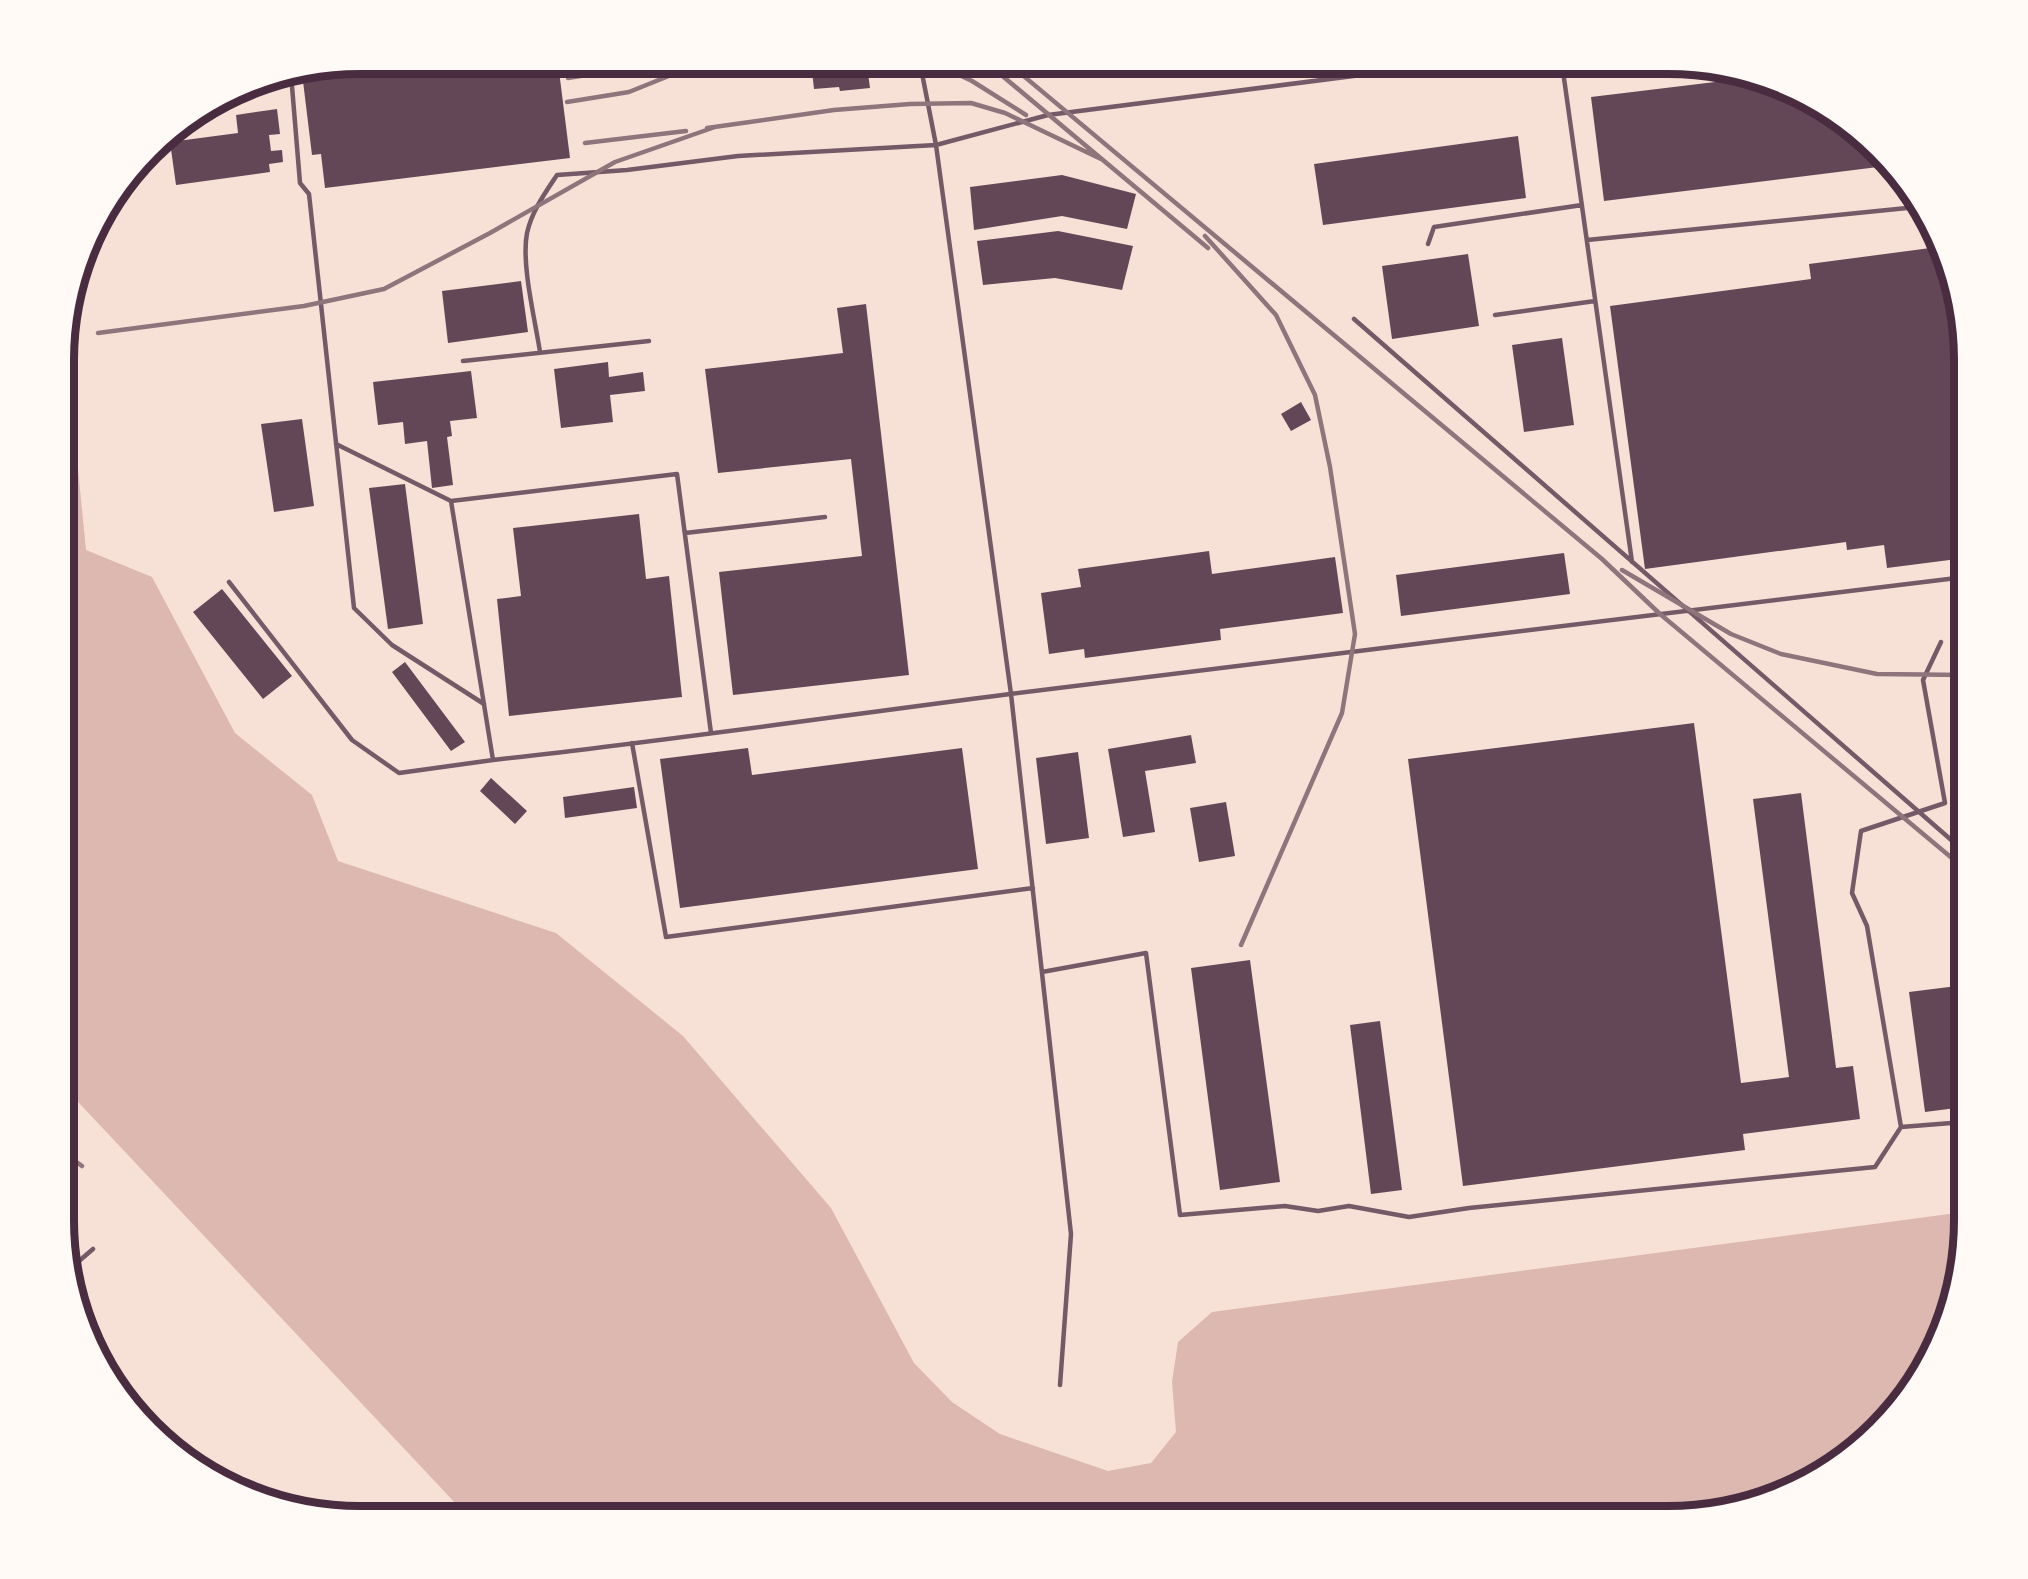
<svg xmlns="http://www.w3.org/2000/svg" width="2028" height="1579" font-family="'Nunito Sans',sans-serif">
<rect width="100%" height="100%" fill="#f7e1d7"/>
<!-- water -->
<path fill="#dcb8b0" d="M66,347l20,203 66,27 83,156 77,62 26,66 218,72 127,103 148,172 83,155 38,39 48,32 108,37 43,-8 25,-31 -4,-50 6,-40 34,-30 752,-100v27l-22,94 -51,82 -58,51 -51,27 -114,23 -1214,-1 -2,-2 6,-7 -394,-419z"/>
<!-- building -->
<path fill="#644757" d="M446,63h112l12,95 -245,30 -4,-34 -9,1 -10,-82 48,-8 1,10z
M867,66l3,22 -30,3 -1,-4 -25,2 -2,-18z
M1748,78l34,8 82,51 22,29 -282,35 -13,-104z
M277,109l3,25 -11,1 2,16 11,-1 1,12 -14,2 1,8 -94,13 -6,-43 68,-9 -2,-18z
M1518,136l8,62 -203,27 -9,-61z
M1062,175l74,19 -9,35 -65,-13 -88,14 -4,-43z
M1058,231l75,15 -11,44 -67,-12 -72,7 -6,-44z
M1938,247l27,202v109l-78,10 -3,-23 -37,5 -1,-8 -201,27 -35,-263 201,-27 -2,-15z
M1468,254l11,72 -87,13 -10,-73z
M521,281l7,51 -80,11 -6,-52z
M866,304l43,371 -176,20 -14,-123 143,-16 -11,-97 -133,14 -13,-104 138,-16 -6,-45z
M1562,338l12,87 -50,7 -12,-87z
M608,362l1,15 34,-5 2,19 -35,4 3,27 -52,6 -7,-59z
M471,371l6,47 -27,3 2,15 -5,1 6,48 -21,3 -5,-47 -22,3 -2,-22 -25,3 -5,-43z
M1301,402l10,18 -20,11 -10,-17z
M302,419l12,87 -40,6 -13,-88z
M405,484l18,140 -35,5 -19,-141z
M639,514l7,65 23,-3 13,121 -173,19 -12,-117 24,-3 -8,-68z
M1209,551l3,23 123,-17 8,56 -123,16 1,11 -136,18 -1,-9 -35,5 -8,-61 40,-6 -3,-18z
M1564,553l6,41 -169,22 -5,-41z
M222,589l70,87 -29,23 -70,-87z
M405,662l60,80 -14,9 -59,-79z
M1694,723l47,360 48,-6 -36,-278 48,-6 35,275 17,-2 7,53 -117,15 2,16 -282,36 -55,-427z
M1191,735l5,28 -51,8 10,61 -32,5 -15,-88z
M748,748l4,27 210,-27 16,121 -298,39 -20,-149z
M1078,752l11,86 -43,6 -10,-86z
M491,778l36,33 -12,13 -35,-33z
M634,787l3,21 -72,10 -2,-21z
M1226,802l9,54 -36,6 -9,-54z
M1250,960l30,222 -60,8 -29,-222z
M1965,985l-1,122 -39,5 -16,-120z
M1380,1021l22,169 -31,4 -21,-169z"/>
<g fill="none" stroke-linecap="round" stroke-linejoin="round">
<!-- service -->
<path stroke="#755966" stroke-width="4.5" d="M920,63l16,82 75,549 60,540 -11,151
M1562,64l70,498
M291,74l9,109 9,11 45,414 38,37 92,59
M125,184v1
M1587,240l330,-33
M1428,244l6,-17 148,-22
M1495,315l100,-14
M1354,319l611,533
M540,352c-5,-33 -19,-88 -13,-119 5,-22 18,-40 30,-58l70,-5 111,-14 198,-11 112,-30 399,-51
M463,361l186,-20
M336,444l115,57
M685,533l140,-16
M229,582l123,158 47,33 94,-13
M711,733l-34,-259 -226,27 42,259c173,-19 345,-44 517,-66 318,-40 637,-78 955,-117
M632,743l34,194 367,-49
M1042,972l104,-19 34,262 105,-9 33,5 31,-5 60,11 60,-9 406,-41 26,-40 -34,-201 -15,-33 9,-62 84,-28 -22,-123 18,-38
M1901,1127l63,-5
M71,1268l22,-19"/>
<!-- rail -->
<path stroke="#8f747c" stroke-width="4.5" d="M934,63l38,18 54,34
M987,63l221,185
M1008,63l594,496 58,55 305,255
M568,78l93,-15
M567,102l62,-10 72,-29
M707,128l127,-18 76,-6 61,-1 34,10 96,46
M585,143l101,-12
M1205,236l71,79 39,80 15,72 25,167 -13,79 -101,232
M98,333l206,-27 80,-17 106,-56 125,-71 100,-35
M1622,570l109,64 50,20 96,20 88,1
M64,1153l18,13"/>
</g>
<!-- crop -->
<path d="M0 0H2028V1579H0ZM360 74H1668A286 286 0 0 1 1954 360V1220A286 286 0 0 1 1668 1506H360A286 286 0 0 1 74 1220V360A286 286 0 0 1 360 74Z" fill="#fffaf5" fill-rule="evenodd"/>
<path fill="none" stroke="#4a2c40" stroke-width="8" d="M360 74H1668A286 286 0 0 1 1954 360V1220A286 286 0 0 1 1668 1506H360A286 286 0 0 1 74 1220V360A286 286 0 0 1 360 74Z"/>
</svg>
